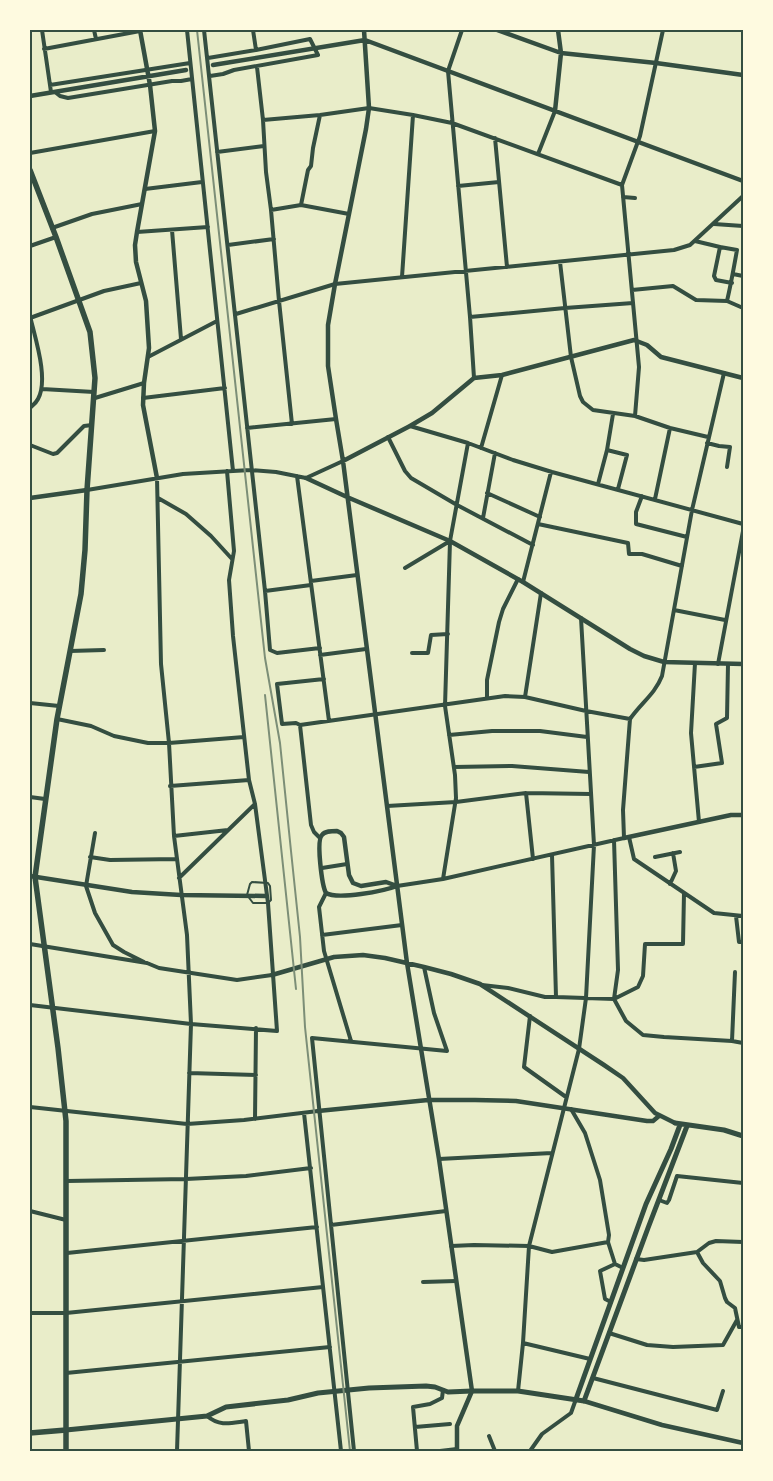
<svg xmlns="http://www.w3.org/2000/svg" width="773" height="1481" font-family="Quicksand,sans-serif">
<rect width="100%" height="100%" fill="#e9edc9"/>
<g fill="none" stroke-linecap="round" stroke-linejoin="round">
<!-- service -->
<path stroke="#344e41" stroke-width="2" d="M252,882l16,1 2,3 1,14 -3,3h-15l-6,-8 3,-11z"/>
<!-- minor -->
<path stroke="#344e41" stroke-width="4" d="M42,30l9,62
M94,30l2,9
M187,30l46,441
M204,30l61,561 5,59 7,3 43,-5
M253,30l3,20
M462,30l-14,41 22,246 4,61
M44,49l96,-18
M208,58l48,-8 54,-11 8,16 -84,15 -11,4 -13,2
M257,67l6,53 3,52 5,38 8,91 13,123
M50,85l140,-22
M55,92l5,4 8,2 104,-17h9l11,-2
M263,120l57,-5 49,-7 44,7 39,8 170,62
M495,138l12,129
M217,152l47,-6
M30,153l125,-22
M538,154l17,-43
M458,186l41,-4
M145,189l57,-7
M623,197l12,1
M301,205l7,-35 3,-4 2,-18 7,-33
M271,210l30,-5 48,9
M714,224l29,2
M52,228l40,-14 50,-10
M172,230l9,109
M137,232l71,-5
M695,241l25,6
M228,245l46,-6
M30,246l26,-9
M560,262l11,95 9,39 3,6 10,8 42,6 35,12 38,9
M733,274l10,2
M402,277l11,-162
M632,290l41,-4 23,14 31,1 16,7
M727,301c4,-17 7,-34 10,-51l-17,-3 -6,29 2,4 16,3
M236,314l99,-30 339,-34 16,-5 53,-49
M30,316c5,22 19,63 8,83 -2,4 -5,6 -8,9
M470,317l95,-9 68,-5
M30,318l74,-27 37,-8
M148,357l69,-36
M42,389l52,3
M95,398l49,-15
M143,398l82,-10
M635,416l4,-49 -17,-182 18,-49 23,-106
M410,426l58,17 45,17 39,12 191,52
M247,428l89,-9
M388,437l17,34 6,7 46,27 76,40
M707,443l12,3 11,1 -3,20
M30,445l23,9 4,-1 27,-27 8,-1
M481,448l21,-73
M607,450l20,5 -9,34
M297,476l32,245
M157,478l4,186 8,79 5,93 13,99 4,89 -14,427
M598,484l9,-34 6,-36
M87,490l96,-16 50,-3 18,-1 25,2 30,6 37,-17
M487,493l53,24
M642,496l-6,16v12l51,13
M158,498l28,16 25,22 21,23
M655,499l15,-71
M483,518l12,-65
M538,524l90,19 1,11h13l40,12
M405,568l45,-27
M311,581l46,-6
M523,582l28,-110
M265,591l46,-6
M674,610l51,10
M70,651l34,-1
M412,653h16l3,-18 17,-1
M320,655l46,-6
M695,663l-4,70 8,89
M718,664l25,-133
M525,697l16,-104
M487,698v-18l12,-58 4,-13 15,-30
M30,703l29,3
M57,719l34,7 23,10 34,7h21l75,-6
M300,725l-4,-2 -14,1 -5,-40 47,-5
M449,735l43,-4h48l47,6
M454,767l58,-1 77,6
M694,767l28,-4 -6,-39 11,-6 1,-54
M170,786l79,-6
M526,793l7,66
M30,797l15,2
M387,806l69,-4 70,-9 65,1
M95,833l-9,53 9,27 18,32 11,7 20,10
M174,836l54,-6
M319,837l-5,-5 -3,-7 -11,-100 205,-29 20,1 61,14 44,8
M629,837l5,22 80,54 29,3
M614,840l4,130 -4,29 12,22 17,14 21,2 68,4 11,2
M552,855l4,142 58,2 24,-12 5,-11 2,-32h38l1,-51
M90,857l20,3 67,-1
M655,857l25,-5
M322,868l25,-4
M179,878l76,-74
M443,879l13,-81 -1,-23 -10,-69 5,-165 18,-98
M670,884l6,-13 -3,-18
M397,886l46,-7 181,-41 -1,-28 7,-91c11,-16 25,-25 32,-43l30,-166 32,-137
M326,893l-7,14 5,44 27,90
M736,916l3,26h4
M322,935l80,-10
M30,944l117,19 12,5 78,12 35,-5
M482,985l26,3 37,9h11
M30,1005l161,19 86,7 -9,-128 -13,-99 -6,-24 -16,-144 -4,-56 5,-29 -7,-80
M530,1016l-6,51 42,30
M732,1041l3,-69
M189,1073l67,2
M30,1107l157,17 57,-4 74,-9
M571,1109l14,24 15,47 9,55 -1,7 7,22
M304,1113l37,338
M255,1119l1,-91
M439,1159l113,-6
M67,1181l119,-2 60,-3 65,-8
M659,1200l8,3 2,-3 8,-24 66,7
M30,1211l36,9
M331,1225l115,-14
M451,1246l23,-1 55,1 23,6 56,-10
M697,1252l6,11 17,18 5,17 2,4 8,6 4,19h4
M67,1253l250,-26
M636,1259l8,1 53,-8 12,-9 7,-2 27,1
M423,1282l33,-1
M611,1302l-6,-3 -5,-28 15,-7 8,4
M30,1313h36l257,-26
M609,1333l38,12 26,2 50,-2 14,-25
M523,1343l67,16
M66,1373l264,-26
M593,1378l124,32 6,-19
M518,1391l5,-48 6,-97 50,-197 7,-51 8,-153 -13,-227
M207,1416c13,11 24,7 39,5l3,30
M415,1427l35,-3
M489,1436l6,15
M354,1451l-42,-413 135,13 -13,-38 -10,-46
M417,1451l-4,-44 17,-3 12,-6 1,-8
M440,1451l17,-2v2
M530,1451l12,-17 29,-21 5,-14"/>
<!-- tertiary -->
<path stroke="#344e41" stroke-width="4.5" d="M140,30l10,55 5,46 -18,101 -2,13 1,17 10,39 3,47 -5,35 -1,22 14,73
M364,30l5,78 -3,21 -31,155 -7,41v41l8,53 7,42 64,502 32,196 33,232 -15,35v23
M497,30l64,23 95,10 87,12
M213,65l152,-25 378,141
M30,96l156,-26
M555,111l6,-58 -3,-23
M343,461l67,-35 22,-13 42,-35 28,-3 132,-35 13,5 14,12 82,21
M306,478l41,19 103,44 73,41 107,67 14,7 20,6 79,2
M30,498l57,-8
M337,831l4,2 3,4 5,38 4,8 8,3 25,-4 11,4c-13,5 -59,14 -71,7 -4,-7 -10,-53 -4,-58 3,-4 9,-4 15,-4z
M624,838l107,-23h12
M30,876l102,16 49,3 85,1
M272,975l62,-18 29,-2 22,3 39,9 27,7 29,10 124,81 19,13 32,35 20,10
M318,1111l110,-11h47l41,1 131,20h6l6,-5
M584,1401l78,24 81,18"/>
<!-- secondary -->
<path stroke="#344e41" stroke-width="5" d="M675,1123l49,7 19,6
M576,1399l70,-195 25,-55 9,-24
M66,1430l141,-14 19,-9 62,-7 30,-7 51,-5 57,-2 9,1 13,5 24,-1h46l66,10 64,-173 39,-102"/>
<!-- primary -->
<path stroke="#344e41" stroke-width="5.5" d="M30,170l26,67 34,95 5,46 -8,112 -2,60 -4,44 -24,125 -22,158 23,171 8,73v330
M30,1433l36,-3"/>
<!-- rail -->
<path stroke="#7c8e77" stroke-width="2" d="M197,30l68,628 15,85 11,108 9,86 5,90 45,424
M265,695l31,294"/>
</g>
<!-- border -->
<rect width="773" height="1481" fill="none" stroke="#fefae0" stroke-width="62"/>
<rect x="31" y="31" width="711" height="1419" fill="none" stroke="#344e41" stroke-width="2"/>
</svg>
